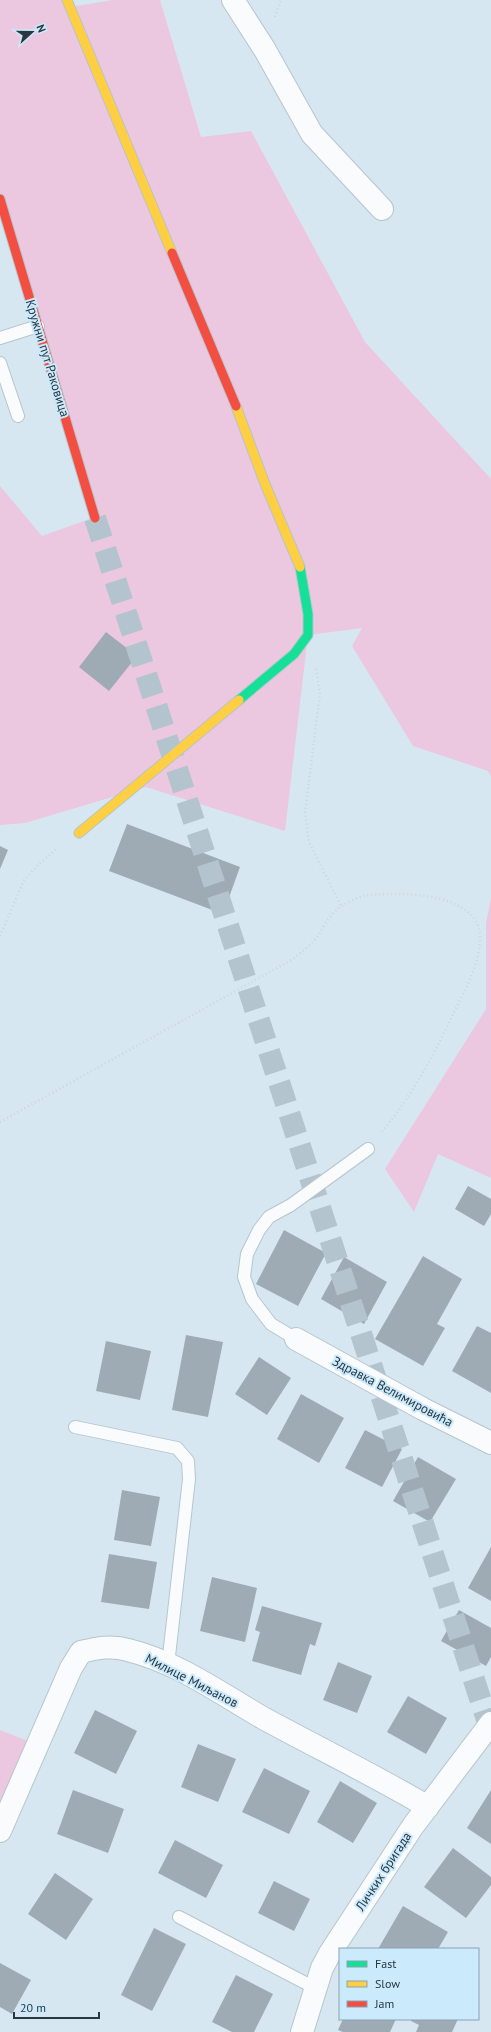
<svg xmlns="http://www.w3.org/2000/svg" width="491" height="2032" font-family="'PT Sans',sans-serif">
<rect width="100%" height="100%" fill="#d6e7f1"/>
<!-- green -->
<path fill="#ebc8df" d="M0,0h67l3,7 43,-7h47l41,137 50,-6 114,211 126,137v297l-3,-5 -75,-25 -61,-100 10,-18 -54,7 -23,196 -139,-44 -121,36 -25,2v-339l42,50 53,-19 -95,-318z
M491,898v280l-53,-24 -24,58 -29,-43 101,-160v-86z
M0,1730l38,15 -38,86z"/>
<!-- building -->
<path fill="#9fabb4" d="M106,632l31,24 -28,35 -30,-24z
M127,824l113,43 -17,47 -114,-43z
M0,846l8,4 -8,19z
M468,1186l23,13v15l-7,12 -29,-17z
M284,1230l42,23 -28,53 -42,-22z
M423,1256l39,23 -25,45 8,4 -22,38 -48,-27z
M344,1257l43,25 -23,42 -43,-25z
M477,1326l14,7v60l-39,-22z
M186,1335l37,7 -15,75 -36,-7z
M106,1341l45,10 -11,49 -44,-9z
M259,1357l32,21 -24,37 -32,-21z
M301,1394l43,24 -25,45 -42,-24z
M365,1430l37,19 -20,38 -37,-19z
M418,1457l38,22 -26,43 -37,-21z
M122,1490l38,7 -9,49 -37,-6z
M491,1547v54l-23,-13z
M109,1554l48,8 -8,47 -48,-7z
M212,1577l45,11 -12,54 -45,-11z
M262,1606l60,17 -7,23 -5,-2 -9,31 -49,-14 8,-29 -5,-2z
M459,1610l32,18v29l-5,9 -45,-25z
M338,1662l34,14 -15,37 -34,-13z
M408,1696l39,22 -21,36 -39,-22z
M95,1710l42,21 -21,43 -42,-21z
M198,1744l38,15 -18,43 -37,-15z
M264,1768l46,23 -21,43 -47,-22z
M340,1781l37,22 -24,40 -36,-21z
M73,1790l51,19 -16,44 -51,-19z
M491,1790v54l-24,-16z
M175,1840l48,25 -17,33 -48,-25z
M453,1848l38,29v8l-25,33 -42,-31z
M55,1873l38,26 -27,41 -38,-26z
M274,1881l36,18 -16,32 -36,-18z
M403,1906l45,26 -10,17h-60z
M154,1928l32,16 -34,67 -31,-16z
M0,1963l31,17 -19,34 -12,-7z
M236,1975l37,19 -19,38h-22l-20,-10z
M343,2019h53l-6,13h-47l-5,-2z
M412,2019h46l-6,13h-36l3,-7 -8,-4z"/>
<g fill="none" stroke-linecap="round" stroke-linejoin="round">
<!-- secondary-tunnel -->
<path stroke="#b3c4ce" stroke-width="22" stroke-dasharray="22 11" stroke-linecap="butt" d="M95,518l396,1214"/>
<!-- lane casing -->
<g stroke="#b6c5cd" stroke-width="14">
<path id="lane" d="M0,338l38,-12
M0,363l18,53
M296,1339l-25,-15 -19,-25 -8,-22 3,-23 12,-24 10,-13 22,-12 77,-56
M75,1427l102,21 11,13 1,18 -21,186
M179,1917l136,71"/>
</g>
<!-- street casing -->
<g stroke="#b6c5cd" stroke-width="24">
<path id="street" d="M233,0l32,50 47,84 70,75
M296,1339l127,70 68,34
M0,1831l71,-163 10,-16c16,-4 31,-7 47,-2 49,12 92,43 135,68 55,30 111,57 165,89
M302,2032l20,-64 8,-15 83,-127 78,-103"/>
</g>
<!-- fast casing -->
<g stroke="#b6c5cd" stroke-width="11">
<path id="fast" d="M239,700l55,-46 14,-19v-21l-8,-47"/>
</g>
<!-- slow casing -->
<g stroke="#b6c5cd" stroke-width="11">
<path id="slow" d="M67,0l105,253
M236,406l29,78 35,83
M79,833l160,-133"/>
</g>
<!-- jam casing -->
<g stroke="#b6c5cd" stroke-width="11">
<path id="jam" d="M0,199l95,319
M172,253l64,153"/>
</g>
<!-- path -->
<path stroke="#d0d5d8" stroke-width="2.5" stroke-dasharray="1 3" stroke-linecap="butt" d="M275,17l6,-17
M316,669l4,24 -15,120 4,29 32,64
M0,936l24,-56 16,-17 18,-15
M0,1122l293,-163c7,-6 15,-12 21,-18 10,-12 14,-27 28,-35 6,-4 16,-9 22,-10 33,-5 120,-5 116,45 -2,27 -15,49 -27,73 -20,43 -42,83 -72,119"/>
<!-- lane -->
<use href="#lane" stroke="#f9fbfd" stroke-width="12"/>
<!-- street -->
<use href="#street" stroke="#f9fbfd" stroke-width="22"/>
<!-- fast -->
<use href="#fast" stroke="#16e098" stroke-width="9"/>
<!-- slow -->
<use href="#slow" stroke="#ffcf43" stroke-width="9"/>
<!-- jam -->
<use href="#jam" stroke="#f24e42" stroke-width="9"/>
</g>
<g text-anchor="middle" stroke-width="4" stroke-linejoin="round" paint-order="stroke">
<!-- street labels -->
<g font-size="13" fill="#283740" stroke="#cbeafc">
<text transform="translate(48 358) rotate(73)" y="5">Кружни пут Раковица</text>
<text transform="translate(393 1391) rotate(28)" y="5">Здравка Велимировића</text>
<text transform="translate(192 1680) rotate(27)" y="5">Милице Миљанов</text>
<text transform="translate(383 1871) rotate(-57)" y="5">Личких бригада</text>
</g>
</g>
<!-- legend -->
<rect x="339" y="1948" width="140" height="72" fill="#cbeafc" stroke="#8aa2b1"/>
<rect x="347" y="1961" width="20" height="6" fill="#16e098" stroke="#8aa2b1"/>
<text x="375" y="1968" font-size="12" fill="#283740">Fast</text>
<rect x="347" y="1981" width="20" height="6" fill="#ffcf43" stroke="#8aa2b1"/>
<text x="375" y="1988" font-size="12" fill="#283740">Slow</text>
<rect x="347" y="2001" width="20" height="6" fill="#f24e42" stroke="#8aa2b1"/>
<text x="375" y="2008" font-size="12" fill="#283740">Jam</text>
<!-- north arrow -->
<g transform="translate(32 32) rotate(69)" stroke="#cbeafc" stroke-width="3" paint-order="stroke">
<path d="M0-3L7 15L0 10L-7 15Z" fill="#283740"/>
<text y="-6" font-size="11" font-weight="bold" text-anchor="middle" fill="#283740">N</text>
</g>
<!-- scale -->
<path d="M14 2012v6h85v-6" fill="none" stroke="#283740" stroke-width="2"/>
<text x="20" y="2012" font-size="12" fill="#283740" stroke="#cbeafc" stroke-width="3" paint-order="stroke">20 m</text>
</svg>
